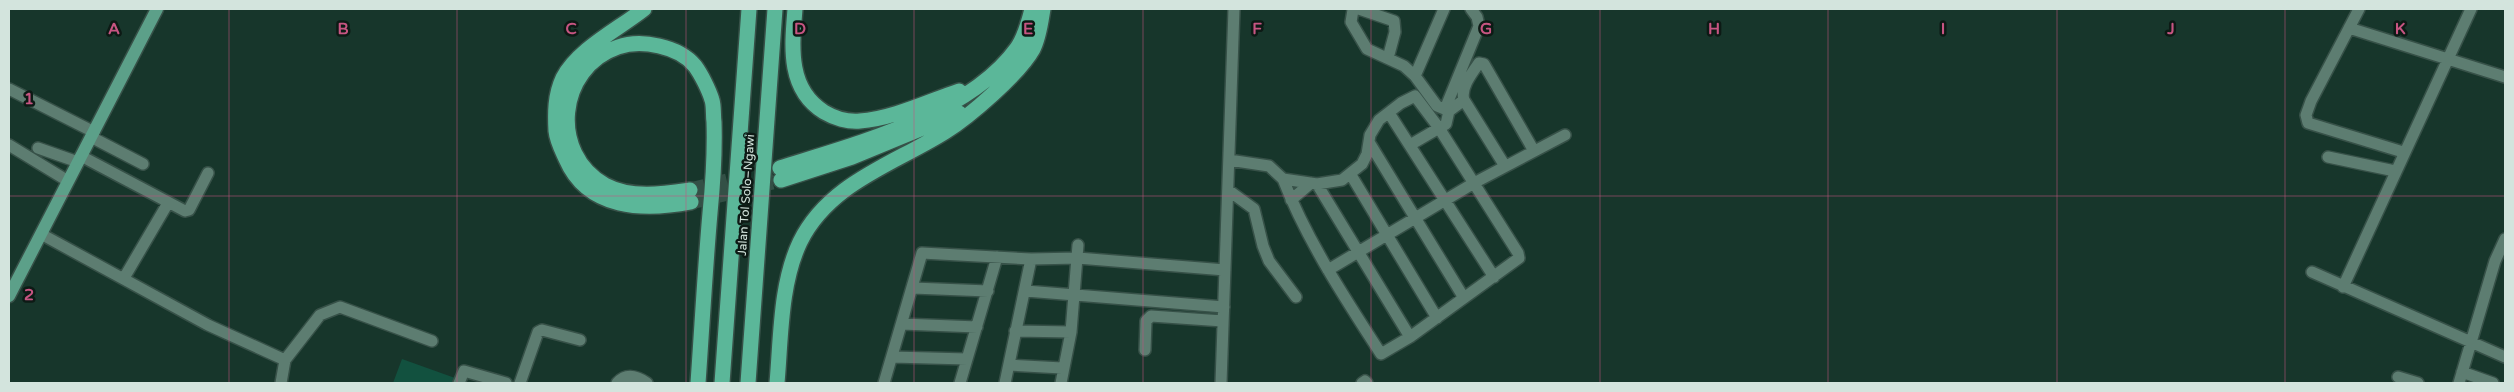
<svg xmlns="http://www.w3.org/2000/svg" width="2514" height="392" font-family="'Varela Round',sans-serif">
<rect width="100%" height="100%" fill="#17362b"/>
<!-- green -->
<path fill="#12513f" d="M402,359l53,19 -2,5h-60z"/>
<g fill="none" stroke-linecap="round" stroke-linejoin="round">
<!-- highway-tunnel -->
<path stroke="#335046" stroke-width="15" stroke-dasharray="15 8" stroke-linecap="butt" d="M690,190l90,-22
M691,202l90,-22"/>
<!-- minor casing -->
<g stroke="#375148" stroke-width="14">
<path id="minor" d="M1444,9l-29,67 22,30 12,5
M2359,9l-48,92 -5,14 2,8 95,29
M2349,28l156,49
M1388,58l7,-26 -1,-11 -35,-12 -6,1 -2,12 16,27 37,17 11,10
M9,89l85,43
M1464,100c-4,-12 8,-27 15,-37l5,1 50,87
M1445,109l34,-83 -2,-9 -6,-8
M1449,111l15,-11 41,66
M1389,113l105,164
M91,137l52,27
M1369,142l95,156
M9,145l59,36
M1410,145l36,-21 3,-13
M38,148l40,14
M81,156l104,55 4,-1 19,-37
M2328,157l67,14
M1229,160l40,6 14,13 34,5 25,-4 20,-16 5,-10 3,-19 9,-15 22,-17 14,-7 24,32 79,125 1,5 -109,79 -29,17c-36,-56 -74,-113 -98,-175
M1351,175l86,143
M1317,184l93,153
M1228,190l26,19 9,37 6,15 27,36
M1291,200l20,-17
M41,234l167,91 77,35 -4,23
M1328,270l146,-87 91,-48
M2312,272l193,85
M124,278l44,-75
M2343,287l128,-278
M913,288l75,3
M1026,291l198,16
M902,324l75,3
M1015,331l56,1
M1145,350l1,-29 5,-5 72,5
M892,357l75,2
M285,360l35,-45 20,-8 92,34
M1009,365l53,3
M2462,372l31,11
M2398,377l20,6
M459,383l5,-12 42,12
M520,383l18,-51 4,-2 38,10
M617,383c9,-10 20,-7 30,0
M884,383l38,-130 109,6 47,-1 147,12
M960,383l37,-126
M1005,383l26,-124
M1061,383l10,-51 7,-87
M1221,383l13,-374
M1362,383l3,-2 2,2
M2459,383l36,-122 10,-22"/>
</g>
<!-- major casing -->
<g stroke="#375148" stroke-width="15">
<path id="major" d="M9,296l148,-287"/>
</g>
<!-- highway casing -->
<g stroke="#375148" stroke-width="18">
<path id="highway" d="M644,9c-25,20 -66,40 -81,69 -8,17 -8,35 -7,53 1,10 6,19 10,28 22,51 78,52 125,43
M795,9c-3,37 -8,80 29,103 10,6 24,10 36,9 32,-2 69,-20 99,-30
M780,168c76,-24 189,-53 237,-120 8,-11 12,-27 15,-39
M781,180l71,-23 107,-44
M690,190c-27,4 -59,9 -85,-5 -56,-31 -48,-117 13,-138 23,-8 61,-1 77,19 6,8 14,24 17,34 2,6 1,15 2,22 1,31 -1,61 -4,91 -5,57 -8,114 -12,170
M722,383l27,-374
M748,383l27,-374
M777,383c4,-45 3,-99 23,-141 29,-59 94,-78 145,-110 25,-16 74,-58 88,-83 6,-11 8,-28 10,-40"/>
</g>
<!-- minor -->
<use href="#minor" stroke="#5d7d71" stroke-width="11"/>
<!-- major -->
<use href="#major" stroke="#5ca089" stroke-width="12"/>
<!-- highway -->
<use href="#highway" stroke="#5bb799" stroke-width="15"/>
</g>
<!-- grid -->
<path fill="none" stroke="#c75582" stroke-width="1" stroke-opacity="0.55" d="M229,9v374M457,9v374M686,9v374M914,9v374M1143,9v374M1371,9v374M1600,9v374M1828,9v374M2057,9v374M2285,9v374M9,196h2496"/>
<g text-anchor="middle" stroke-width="5" stroke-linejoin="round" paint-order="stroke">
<!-- street labels -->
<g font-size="12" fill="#d3e4dd" stroke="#0d1a15">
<text transform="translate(746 195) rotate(-86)" y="4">Jalan Tol Solo–Ngawi</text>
</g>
</g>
<g font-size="16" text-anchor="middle" font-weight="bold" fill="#c75582" stroke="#0d1a15" stroke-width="5" stroke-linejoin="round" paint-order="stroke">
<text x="114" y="34">A</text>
<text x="343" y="34">B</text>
<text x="571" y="34">C</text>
<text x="800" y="34">D</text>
<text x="1028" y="34">E</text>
<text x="1257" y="34">F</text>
<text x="1486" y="34">G</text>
<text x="1714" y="34">H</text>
<text x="1943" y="34">I</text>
<text x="2171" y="34">J</text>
<text x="2400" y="34">K</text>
<text x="29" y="104">1</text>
<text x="29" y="300">2</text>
</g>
<!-- border -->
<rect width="2514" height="392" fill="none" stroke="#d3e4dd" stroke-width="20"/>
</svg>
